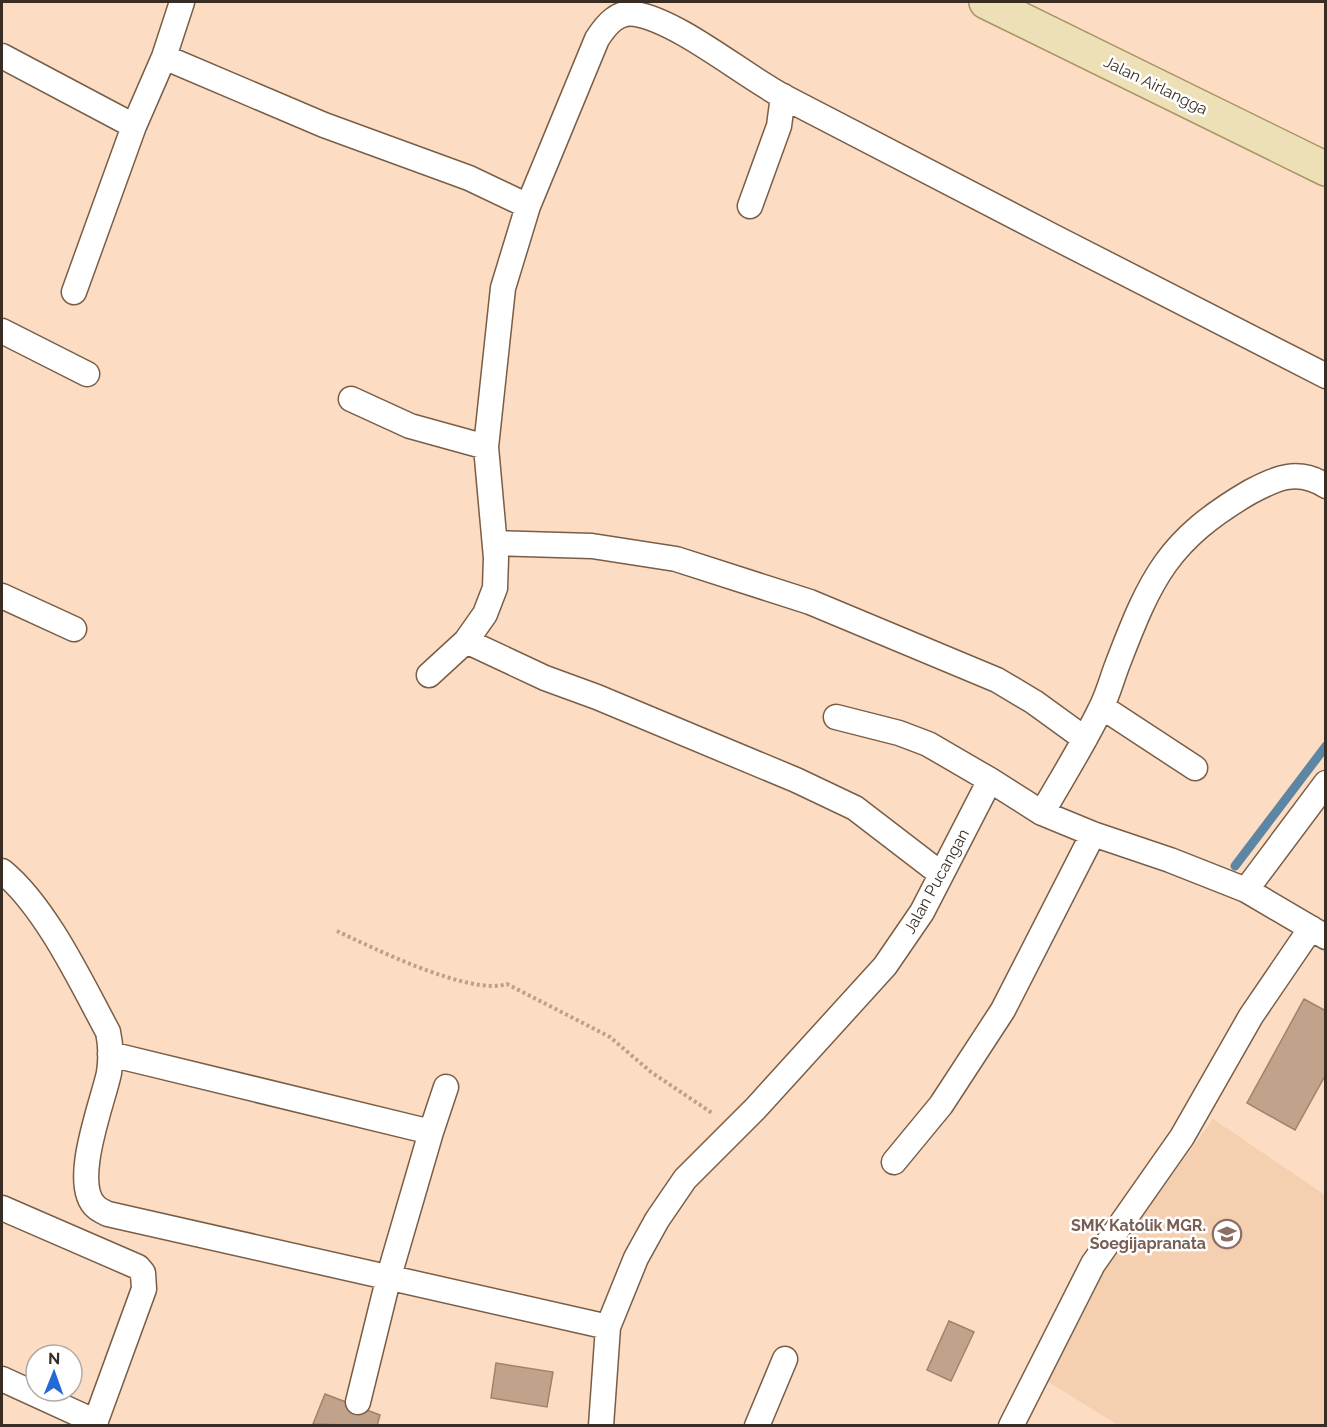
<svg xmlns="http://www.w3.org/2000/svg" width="1327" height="1427" font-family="Raleway,sans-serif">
<rect width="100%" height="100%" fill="#fcdcc2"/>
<!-- built -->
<path fill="#f4cfb0" d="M1213,1119l112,76v230h-207l-76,-47 59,-105z"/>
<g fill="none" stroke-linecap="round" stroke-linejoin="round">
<!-- stream -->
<path stroke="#5d85a4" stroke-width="9" d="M1235,866l91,-120"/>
</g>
<!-- building -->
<path fill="#c1a28a" stroke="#a0836b" stroke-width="1.5" d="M1304,999l22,12v63l-31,56 -48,-27z
M949,1321l25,11 -23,49 -24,-11z
M496,1363l57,9 -6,35 -56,-9z
M325,1394l55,21 -3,11 -64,-2z"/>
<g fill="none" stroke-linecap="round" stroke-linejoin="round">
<!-- street casing -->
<g stroke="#795e47" stroke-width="27">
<path id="street" d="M2,56l132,70
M164,57l160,68 145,53 59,28 69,-167c9,-14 21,-29 39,-25 44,8 108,62 150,84 179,94 360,186 540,278
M750,206l29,-80 4,-30
M74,292l60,-166 30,-69 18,-55
M2,331l85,43
M351,399l59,27 76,21
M495,543l97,3 84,13 134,43 187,78 37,22 51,37
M2,596l72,33
M466,641l79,37 52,19 199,83 59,28 86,66
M429,675l37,-34 19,-27 10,-26 1,-30 -10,-111 17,-159 25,-82
M1102,707l93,61
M836,717l63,16 29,11 62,36
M1042,813c20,-35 41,-68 58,-103 8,-15 12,-32 18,-47 33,-86 50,-123 132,-171 26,-14 48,-24 76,-6
M2,871c44,36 79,111 106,161 3,13 3,27 1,41 -6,29 -39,111 -13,134 3,3 8,5 12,7l500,113
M1246,890l80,-107
M110,1054l321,78 -42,144 -31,126
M431,1132l15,-45
M894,1162l47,-57 62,-95 90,-176
M2,1208l136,59 5,6 1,16 -50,137
M2,1379l94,43
M601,1426l7,-99 28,-69 21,-38 28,-41 71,-71 129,-142 37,-54 68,-132 52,33 51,21 77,26 76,30 80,47
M757,1426l28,-67
M1011,1426l82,-162 89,-127 69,-121 60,-88"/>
</g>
<!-- primary casing -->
<g stroke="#a89463" stroke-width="36">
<path id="primary" d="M986,2l340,167"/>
</g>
<!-- path -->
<path stroke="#baa18c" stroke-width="4" stroke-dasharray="3 3" stroke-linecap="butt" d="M337,931c36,17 133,65 170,53l103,53 41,35 61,41"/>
<!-- street -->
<use href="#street" stroke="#fff" stroke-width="24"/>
<!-- primary -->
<use href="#primary" stroke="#eee0b6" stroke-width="33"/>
</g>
<!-- icons -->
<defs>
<g id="university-ring" transform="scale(1.5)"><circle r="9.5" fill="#fff" stroke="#8d6e63" stroke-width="1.5"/><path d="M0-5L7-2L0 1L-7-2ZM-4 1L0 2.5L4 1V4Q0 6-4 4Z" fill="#8d6e63"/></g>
</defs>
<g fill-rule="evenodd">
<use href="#university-ring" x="1227" y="1234"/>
</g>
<g text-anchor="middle" stroke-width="5" stroke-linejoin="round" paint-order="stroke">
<!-- street labels -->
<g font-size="16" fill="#392d23" stroke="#fff">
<text transform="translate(1156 85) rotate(26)" y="6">Jalan Airlangga</text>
<text transform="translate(936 881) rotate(-61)" y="6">Jalan Pucangan</text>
</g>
<!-- education labels -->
<g font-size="16" font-weight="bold" fill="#785e54" stroke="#fff" text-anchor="end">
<text x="1206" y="1231">SMK Katolik MGR.<tspan x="1206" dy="18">Soegijapranata</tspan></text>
</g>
</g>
<!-- border -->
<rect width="1327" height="1427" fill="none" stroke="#392d23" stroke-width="6"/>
<!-- north arrow -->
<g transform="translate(54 1373) rotate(1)"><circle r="28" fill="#ffffff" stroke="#b0aba7" stroke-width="1.5"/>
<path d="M0-4.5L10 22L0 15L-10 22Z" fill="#246ad6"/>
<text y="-9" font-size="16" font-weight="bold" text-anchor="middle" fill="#392d23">N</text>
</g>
</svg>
